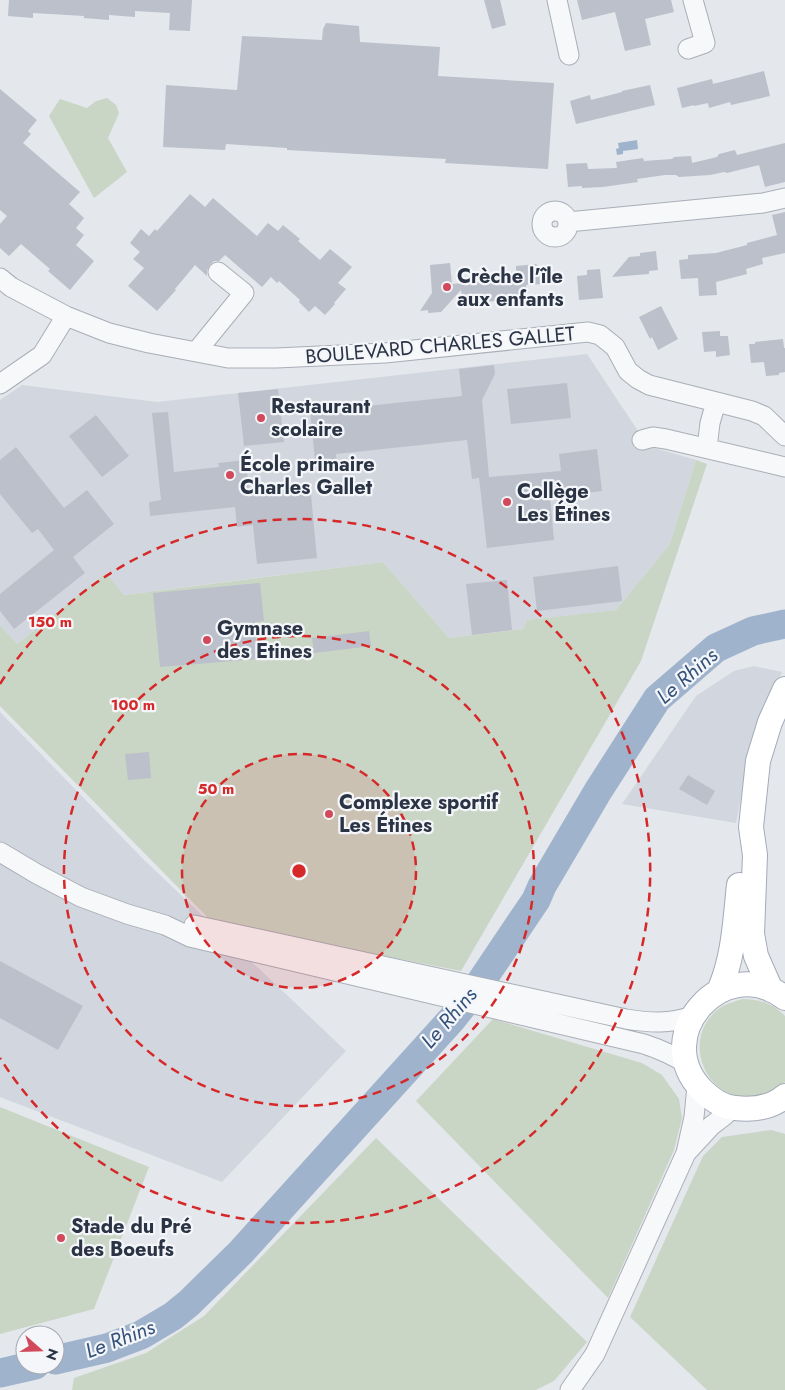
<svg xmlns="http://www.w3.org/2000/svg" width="785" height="1390" font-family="Jost,sans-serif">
<rect width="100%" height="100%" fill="#e4e7ec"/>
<!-- built -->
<path fill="#d2d6de" d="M587,354l61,92 48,14 -26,84 -54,66 -89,10 -4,9 -74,9 -66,-76 -260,33 -17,-22 -89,71 -17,-19v-225l22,-15 135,17z
M754,666l28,6 -28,63 -18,88 -114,-19 74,-108 38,-25z
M0,712l143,147 203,192 -124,131 -222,-85z"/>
<!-- green -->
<path fill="#c9d6c5" d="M60,99l27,9 9,-7 11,-3 9,7 3,8 -11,25 19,34 -33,26 -45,-82z
M696,460l11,4 -66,197 -180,310 -249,-49 -212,-216v-81l17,19 89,-71 18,22 259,-33 66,76 74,-9 4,-9 89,-10 54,-66z
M742,999c17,0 31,4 43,17v66c-7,5 -14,11 -23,14 -50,14 -85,-52 -45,-86 7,-6 16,-8 25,-11z
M493,1019l149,44 20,12 17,24 3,19 -8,32 -66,148 -192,-197z
M0,1107l149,60 -55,142 -94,25z
M771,1130l14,4v256h-78l-77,-73 73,-161 19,-19z
M376,1138l211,204 -33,39 -18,9h-464l2,-12 72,-25 58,-37z"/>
<!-- water -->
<path fill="#9fb4cc" d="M637,140l1,9 -15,2v3l-6,1 -1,-6 3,-1 -1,-5z"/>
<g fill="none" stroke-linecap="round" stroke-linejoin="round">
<!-- river -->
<path stroke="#9fb4cc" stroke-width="29" d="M55,1360l52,-12 34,-13 32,-19 16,-13 52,-51 211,-233 26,-33 58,-86 6,-14 56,-95 59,-92 59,-51 37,-17 32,-7
M0,1373l35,-8"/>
</g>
<!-- building -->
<path fill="#bbc0ca" d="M9,0h183l-2,31 -21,-1 1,-17 -35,-2v6l-26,-2v5l-25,-2v-2l-51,-3v5l-25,-2z
M484,0h16l6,25 -14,4z
M577,0h94l3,12 -29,7 6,26 -26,6 -10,-39 -33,8z
M326,23l33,3 1,16 80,5 -2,29 116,7 -6,86 -103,-6 1,-4 -159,-9v-2l-61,-4 -1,6 -62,-3 3,-62 71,5 5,-54 80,4 1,-11z
M764,71l6,25 -39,9 -1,-3 -21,6 -1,-5 -14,3v-1l-12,3 -5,-20 35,-9 1,5z
M650,85l5,20 -79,19 -6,-23 20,-6 1,5 31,-8v-1z
M0,89l37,31 -9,11 3,3 -8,9 57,49 -11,12 15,14 -8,10 8,7 -8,10 18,16 -24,29 -22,-19 2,-2 -29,-25 -12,12 -9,-8v-24l7,-8 -7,-6z
M785,143v39l-20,5 -6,-22 -32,8 -3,-1 -14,3 -31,2 -3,-2h-11l-28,4 1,3 -35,5 -21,1v-2l-14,1 -2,-23 21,-1 1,6 29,-1 -1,-6 27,-4 1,3 28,-2 2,-2 17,-1 1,7 25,-6 2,-3 16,-4 2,5z
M190,194l15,13 8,-9 44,38 11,-13 10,8 5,-6 17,14 -2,2 22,19 10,-11 22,18 -14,16 8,6 -12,14 1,1 -10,11 -10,-9 -6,6 -10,-10 1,-2 -21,-19 -2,2 -6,-6 -9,10 -37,-32 -6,6h-5l-4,4 -3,5v6l-12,-11 -20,24 1,1 -19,21 -29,-25 16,-18 -11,-9 7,-7 -10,-9 11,-14 8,7 6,-7 2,2z
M785,212v41l-23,5 1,6 -17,5 1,5 -31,8 1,13 -18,1 -1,-18 -17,1 -2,-19 9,-1v-4l28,-2 31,-8v-2l30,-8 -5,-20z
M656,251l2,19 -9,1v3l-37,3 17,-20 11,-1v-3z
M450,263l2,21 35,-3v-3l20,-2v-3l9,-1v-6l20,-2 7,6v14l-17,1 2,18 -18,1 -1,-4 -26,2v3l-20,2 -2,-17 -20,22 -13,1v-3l-8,1 12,-18 -2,-28z
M600,269l3,29 -24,2 -2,-24 10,-1v-5z
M661,306l17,33 -20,11 -6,-13 -2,2 -11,-22z
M720,331v5h8l2,19 -14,2v-6l-12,1 -2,-20z
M783,339l1,9h1v24l-6,1v2l-13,1 -2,-14 -13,1 -2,-19h6v-2z
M494,365l1,9 -13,26 7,77 72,-6 -2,-17 38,-5 5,42 -52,6 4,43 -67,8 -8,-70 -7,1 -5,-39 -131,14 1,14 -21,2 -6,-60 19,-2v2l133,-14 -3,-27z
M567,383l4,35 -60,6 -4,-35z
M278,389l6,53 -40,4 -6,-53z
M168,412l6,60 45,-5 -1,-4 28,-3 3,31 61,-7 7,74 -60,6 -4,-39 -16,2 -2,-20 -85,9 -1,-14 12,-2 -9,-87z
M96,415l33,41 -27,21 -33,-41z
M16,447l48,61 23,-18 27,34 -41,33 12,16 -71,56 -14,-18v-17l54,-44 -16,-21 -6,4 -32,-39v-34z
M618,566l4,35 -85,10 -4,-34z
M507,580l5,50 -40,5 -6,-51z
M260,583l4,38 -9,1 3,37 -98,8 -7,-74z
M369,631l2,15 -57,7 -2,-15z
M149,752l2,26 -23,2 -3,-26z
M688,775l27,16 -8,14 -28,-16z
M0,961l83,45 -25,44 -58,-32z"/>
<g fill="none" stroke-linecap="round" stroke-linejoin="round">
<!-- minor casing -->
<g stroke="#a9aeb7" stroke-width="21">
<path id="minor" d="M557,0l12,55
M688,49l17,-6 -12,-43
M542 224a13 13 0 1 1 26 0a13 13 0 1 1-26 0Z
M568,222l195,-19 22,-5
M0,278l11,9 55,29 43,17 40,10 79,15h48l109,-5 203,-21 12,3 15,12 13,24 10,8 11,6 103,26 12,5 21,20
M196,352l48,-59 -26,-21
M0,384l42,-29 24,-39
M642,440l11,-3 13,2 119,28
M707,448l3,-25 6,-21
M0,852l37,22 44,23 46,17 38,11 25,12 454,107c15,5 29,11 43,20
M194,925l432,94c25,4 43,5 67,-3
M686,1153l25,-27 13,-10 8,-8
M570,1390l25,-36 91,-201 8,-36 3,-31"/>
</g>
<!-- major casing -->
<g stroke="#a3abb8" stroke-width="26">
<path id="major" d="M771,990l-15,-34 -4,-22 3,-79 -4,-28 7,-66 12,-39 15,-33
M719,991c15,-34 16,-70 20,-106
M785,998c-61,-47 -136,38 -83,92 9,9 20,17 33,18 18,2 36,0 50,-12"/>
</g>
<!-- minor -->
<use href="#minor" stroke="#f7f8fa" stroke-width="19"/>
<!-- major -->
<use href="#major" stroke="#fff" stroke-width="24"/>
</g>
<!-- distance rings -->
<circle cx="299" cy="871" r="117" fill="#d62828" fill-opacity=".12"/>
<g fill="none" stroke="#d62828" stroke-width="2.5" stroke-dasharray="9 6">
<circle cx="299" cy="871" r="117"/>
<circle cx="299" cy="871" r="235"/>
<path d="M0 684A352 352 0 1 1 0 1058"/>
</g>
<!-- markers -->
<g fill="#d1495b" stroke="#f4f6f9" stroke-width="2">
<circle cx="447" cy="287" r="5"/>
<circle cx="261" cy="418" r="5"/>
<circle cx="230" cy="475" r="5"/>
<circle cx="507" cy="502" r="5"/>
<circle cx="207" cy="640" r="5"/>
<circle cx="329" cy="814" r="5"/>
<circle cx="61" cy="1238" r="5"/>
</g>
<g text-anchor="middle" stroke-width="4.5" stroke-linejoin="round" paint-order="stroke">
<!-- poi labels -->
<g font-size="20" font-weight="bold" fill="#2b3445" stroke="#f4f6f9" text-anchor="start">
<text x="457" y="283">Crèche l'île<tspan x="457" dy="23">aux enfants</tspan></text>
<text x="271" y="413">Restaurant<tspan x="271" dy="23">scolaire</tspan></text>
<text x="240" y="471">École primaire<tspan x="240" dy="23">Charles Gallet</tspan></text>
<text x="517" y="498">Collège<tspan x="517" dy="23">Les Étines</tspan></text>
<text x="217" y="635">Gymnase<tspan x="217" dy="23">des Etines</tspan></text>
<text x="339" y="809">Complexe sportif<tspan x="339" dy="23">Les Étines</tspan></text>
<text x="71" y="1233">Stade du Pré<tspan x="71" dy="23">des Boeufs</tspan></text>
</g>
<!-- street labels -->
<g font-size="20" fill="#2b3445" stroke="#f4f6f9">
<text transform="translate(440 345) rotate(-5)" y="7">BOULEVARD CHARLES GALLET</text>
</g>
<!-- water labels -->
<g font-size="21" font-style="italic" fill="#34527a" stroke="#f4f6f9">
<text transform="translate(687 676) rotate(-41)" y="7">Le Rhins</text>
<text transform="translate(449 1018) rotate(-49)" y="7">Le Rhins</text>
<text transform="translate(120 1339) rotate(-21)" y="7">Le Rhins</text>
</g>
</g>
<circle cx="299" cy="871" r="8" fill="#d62828" stroke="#f4f6f9" stroke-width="2.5"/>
<g font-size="15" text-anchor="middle" font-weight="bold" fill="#d62828" stroke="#f4f6f9" stroke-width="4.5" stroke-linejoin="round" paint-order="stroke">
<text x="50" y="627">150 m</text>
<text x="133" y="710">100 m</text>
<text x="216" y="794">50 m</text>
</g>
<!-- north arrow -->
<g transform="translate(40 1350) rotate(110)"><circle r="24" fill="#f4f6f9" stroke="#a4a8b1"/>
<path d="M0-4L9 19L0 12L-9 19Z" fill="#d1495b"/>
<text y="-8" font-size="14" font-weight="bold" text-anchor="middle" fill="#2b3445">N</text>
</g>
</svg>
